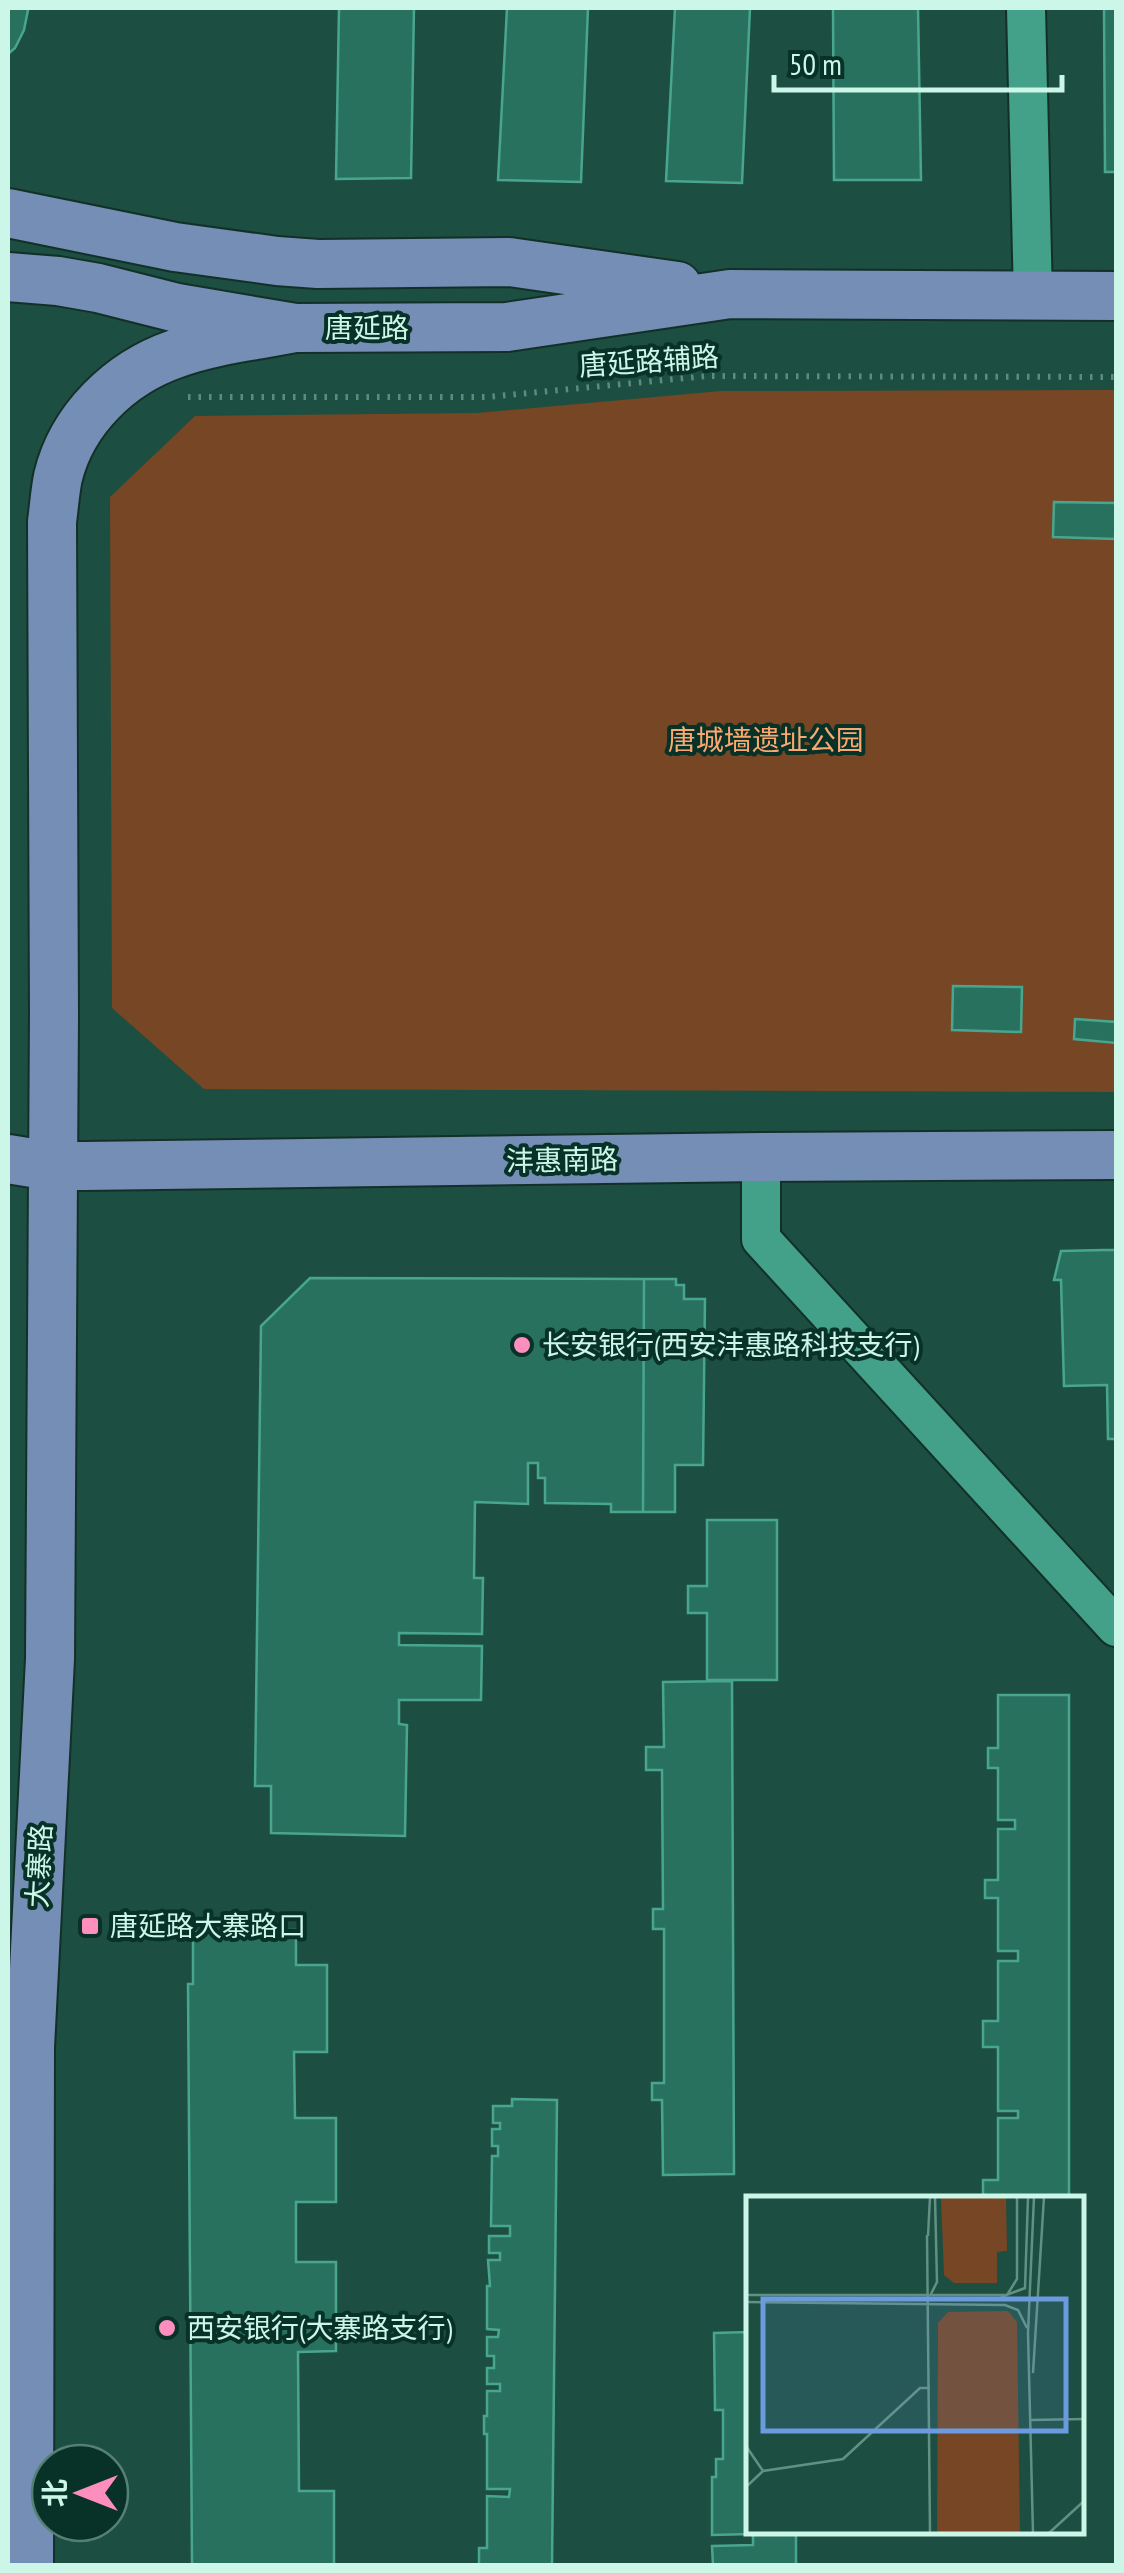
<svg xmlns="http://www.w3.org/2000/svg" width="1124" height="2573" font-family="'PT Sans Narrow','Noto Sans SC',sans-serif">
<rect width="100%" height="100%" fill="#1c4e41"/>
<!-- green -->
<path fill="#764625" d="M1116,390v702l-912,-3 -92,-81 -2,-511 85,-81 282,-3 244,-22z"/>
<!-- building -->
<path fill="#29715f" stroke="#49a68e" stroke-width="2.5" d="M8,8h19l1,2 -4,20 -9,18 -7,6z
M339,8h75l-3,170 -75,1z
M507,8h81l-7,174 -83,-2z
M675,8h75l-8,175 -76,-2z
M833,8h85l3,172h-87z
M1104,8h12v164h-11z
M1054,502l62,1 -1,36 -62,-2z
M953,986l69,1 -1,45 -69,-2z
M1075,1019l41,3v21l-42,-4z
M1104,1250h12v189h-8l-1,-54 -43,1 -3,-106h-7l7,-29z
M310,1278l334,1 -1,233h-32v-8l-66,-1v-25h-7v-15h-10v41l-53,-2 -1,76h9l-1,56 -83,-1v12l83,1 -1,54h-82v24l8,1 -2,111 -134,-3v-47h-16l6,-460z
M644,1279h32v6h8v14h21l-2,166h-28v47h-32z
M707,1520h70v160h-70v-67h-19v-27h19z
M732,1681l2,493 -71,1 -1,-75h-10v-17h12v-154h-11v-20h10l-1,-139h-16v-23h18l-1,-65z
M998,1695h71v503h-86v-18h15v-62h20v-7h-20v-64h-15v-26h15v-60h20v-10h-20v-53h-13v-18h13v-51h17v-9h-17v-52h-10v-20h10z
M296,1930v35h31v87h-33l1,66h41v84h-40v60h40v89l-38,1 1,139h35v75h-142l-4,-582h5v-52z
M512,2099l45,1 -5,466 -73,-1v-17h8v-52l22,1 1,-8h-23v-55h-3v-18h3v-25h13v-7h-13v-16h7v-12h-7v-19h11l1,-7 -12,-1v-43h3l-2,-26h12v-7h-11v-17h21v-10h-19l1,-70h6v-10h-6v-17h8v-6h-7v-17h19z
M749,2332v198h47v36h-83l-1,-20 41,-1v-11l-41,1v-58h4v-18h7v-49h-8l-1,-77z"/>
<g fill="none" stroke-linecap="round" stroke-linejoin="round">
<!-- minor casing -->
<g stroke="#133028" stroke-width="42">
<path id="minor" d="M1026,8l7,289
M761,1157v82l355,388"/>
</g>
<!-- major casing -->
<g stroke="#133028" stroke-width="52">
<path id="major" d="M8,213l167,34 102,14 41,3 191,-2 168,24
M8,277l50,4 40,7 79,20 118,20 212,-1 223,-33 386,2
M8,1159l43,7h32l678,-9 355,-2
M29,2566l1,-519 20,-388 4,-644 -2,-493c2,-15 3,-31 6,-45 14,-58 62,-104 117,-123 38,-14 80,-18 120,-26"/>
</g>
<!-- path -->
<path stroke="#5c8c7e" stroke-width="6" stroke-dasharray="2.5 8" stroke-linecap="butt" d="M188,397h299l221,-21 408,1"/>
<!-- minor -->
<use href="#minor" stroke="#43a189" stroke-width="38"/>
<!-- major -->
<use href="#major" stroke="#748eb5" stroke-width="48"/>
</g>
<!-- markers -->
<g fill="#fd8ebe" stroke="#083228" stroke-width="4">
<circle cx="522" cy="1345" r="10"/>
<rect x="80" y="1916" width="20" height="20" rx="5"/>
<circle cx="167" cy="2328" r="10"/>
</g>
<g text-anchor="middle" stroke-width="8" stroke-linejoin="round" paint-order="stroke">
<!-- street labels -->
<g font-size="28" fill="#cbf6e8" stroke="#083228">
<text x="367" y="338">唐延路</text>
<text transform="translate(649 361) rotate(-4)" y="10">唐延路辅路</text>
<text transform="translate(562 1160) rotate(-1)" y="10">沣惠南路</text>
<text transform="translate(39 1866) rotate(-87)" y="10">大寨路</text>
</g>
<!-- park labels -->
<g font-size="28" fill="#fba870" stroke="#083228">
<text x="766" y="750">唐城墙遗址公园</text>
</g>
<!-- poi labels -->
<g font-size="28" fill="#cbf6e8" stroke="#083228" text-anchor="start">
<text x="542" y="1355">长安银行(西安沣惠路科技支行)</text>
<text x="110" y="1936">唐延路大寨路口</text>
<text x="187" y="2338">西安银行(大寨路支行)</text>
</g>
</g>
<!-- overview -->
<g transform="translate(746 2196)">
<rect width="338" height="338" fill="#1c4e41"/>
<path d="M195,1h65l1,54 -10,1v31h-43l-10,-8zM262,115l9,11 3,211h-83l1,-210 10,-11z" fill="#764625"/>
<path fill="none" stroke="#629184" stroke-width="2.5" d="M181,39l3,298M182,40l2,-39M185,98l6,-12 -2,-85M0,99h261l10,-16v-82M255,101l24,-9 3,-91M0,106l259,3 13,5 9,18M287,177l11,-176M285,224l53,-1M0,250l17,25M0,291l17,-16 80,-12 77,-71h10M287,337l-5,-200 6,-136M303,337l35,-32"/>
<path fill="#6b9adf" fill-opacity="0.15" stroke="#6b9adf" stroke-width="5" d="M17,103h303v132h-303z"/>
<rect width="338" height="338" fill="none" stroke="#cbf6e8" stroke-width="5"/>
</g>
<!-- border -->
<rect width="1124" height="2573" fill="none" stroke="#cbf6e8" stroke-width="20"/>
<!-- north arrow -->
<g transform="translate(80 2493) rotate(270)"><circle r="48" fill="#083228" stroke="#568075" stroke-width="2.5"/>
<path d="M0-8L18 38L0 25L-18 38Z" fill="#fd8ebe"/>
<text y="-15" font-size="28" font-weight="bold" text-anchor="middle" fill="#cbf6e8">北</text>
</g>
<!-- scale -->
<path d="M774 75v15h288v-15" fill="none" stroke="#cbf6e8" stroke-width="5"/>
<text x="789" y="75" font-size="30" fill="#cbf6e8" stroke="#083228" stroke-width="8" paint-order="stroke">50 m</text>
</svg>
